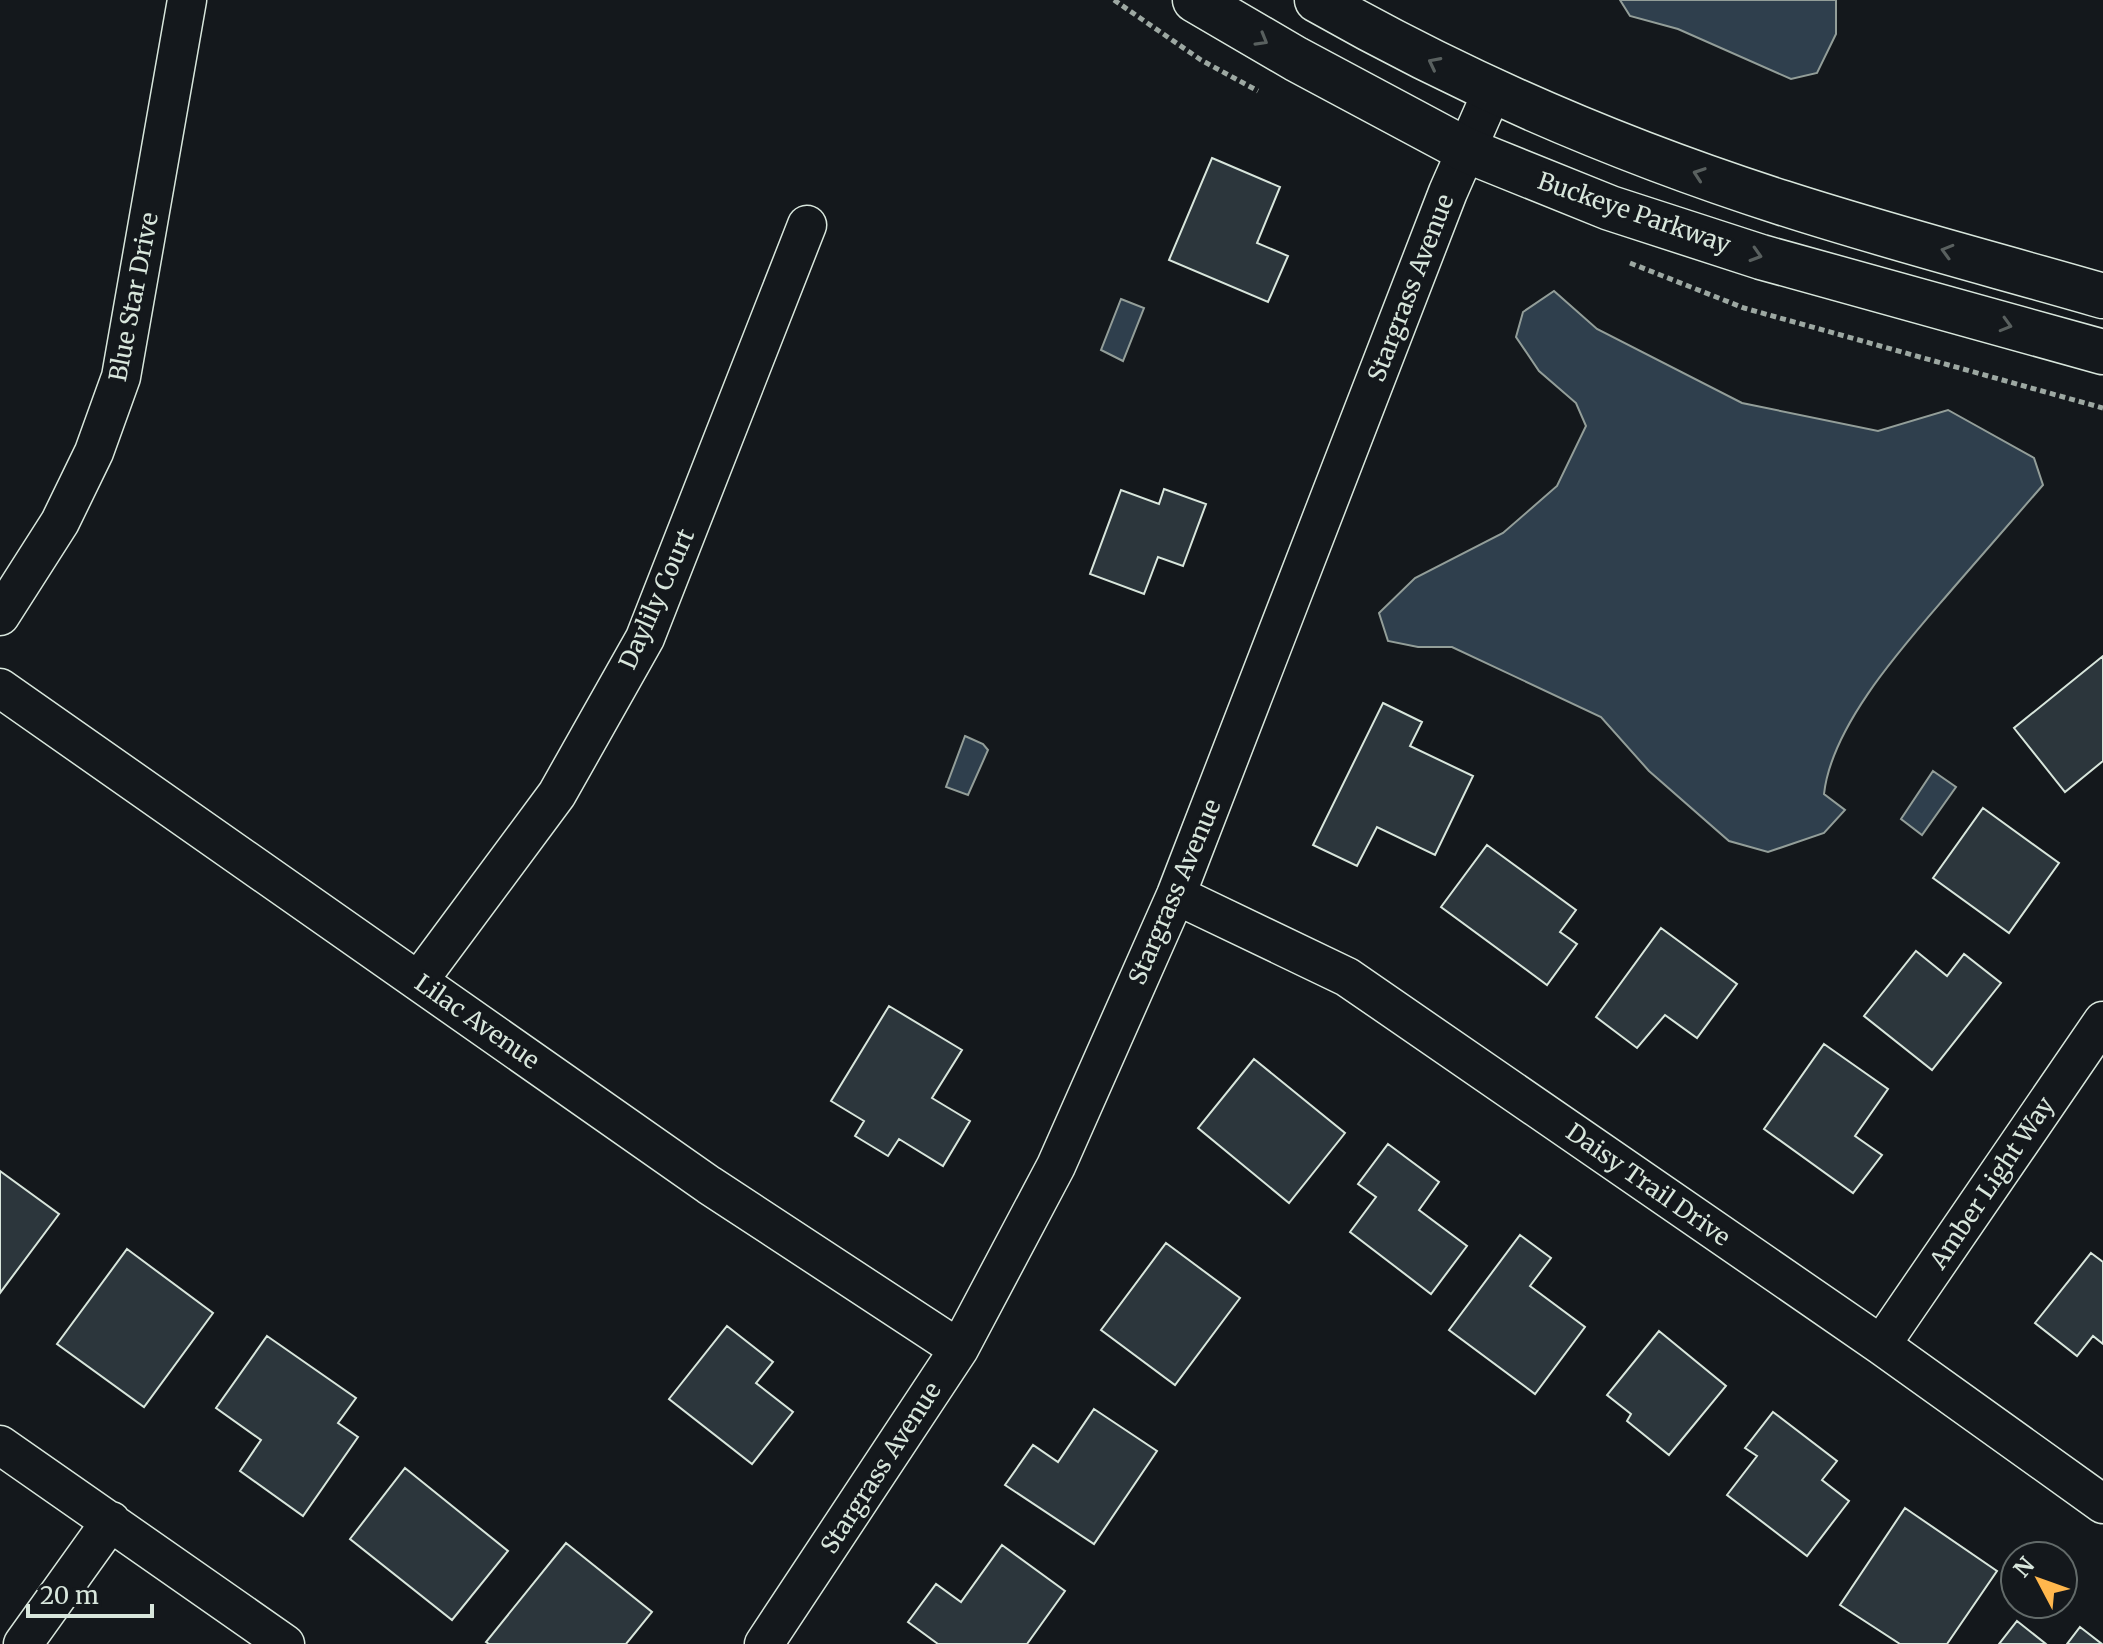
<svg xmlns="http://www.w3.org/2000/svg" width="2103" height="1644" font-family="Merriweather,serif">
<rect width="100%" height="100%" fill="#14181c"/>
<!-- water -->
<path fill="#2f3f4d" stroke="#939e99" stroke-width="2" d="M1620,0h216v34l-19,39 -26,6 -113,-50 -48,-13z
M1554,291l43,38 145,74 136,28 70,-21 86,48 9,27c-29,33 -58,67 -88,101 -46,54 -123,136 -131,208l21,16 -21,23 -56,19 -39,-11 -80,-70 -48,-54 -149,-70h-34l-30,-6 -9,-28 36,-35 88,-45 54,-47 29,-60 -10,-23 -37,-32 -23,-34 7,-25z
M1121,299l23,9 -21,53 -22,-11z
M965,736l18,8 5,6 -20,45 -22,-8z
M1933,771l23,16 -34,48 -21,-16z"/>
<!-- building -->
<path fill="#2c363c" stroke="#d8e6dc" stroke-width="2" d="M1212,158l68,29 -23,56 31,13 -20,46 -99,-42z
M1164,489l42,15 -23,62 -25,-9 -14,37 -54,-20 31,-84 38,14z
M2103,656v105l-38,31 -51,-64z
M1383,703l39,19 -12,24 63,30 -38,79 -58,-28 -20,39 -44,-21z
M1983,808l76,55 -50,70 -76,-55z
M1487,845l89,65 -16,22 17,12 -30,41 -106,-78z
M1661,928l76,56 -40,54 -32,-23 -28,33 -41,-31z
M1916,951l31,25 17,-22 37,29 -69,87 -68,-54z
M889,1006l73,44 -30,48 38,23 -27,45 -44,-27 -11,17 -33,-20 9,-15 -33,-20z
M1824,1044l64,45 -33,47 27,19 -29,38 -89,-64z
M1254,1059l91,74 -56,70 -91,-75z
M1388,1144l51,38 -20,28 48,36 -36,48 -81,-62 26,-35 -18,-13z
M0,1171l59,43 -59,79z
M1520,1235l31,23 -21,28 55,41 -50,67 -86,-64z
M1166,1243l74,55 -65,87 -74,-55z
M127,1249l86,64 -69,94 -87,-63z
M2091,1253l12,9v82l-10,-8 -16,20 -42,-33z
M727,1326l46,36 -17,21 37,29 -41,52 -83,-65z
M1659,1331l67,55 -57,69 -42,-34 4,-7 -24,-19z
M267,1336l89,62 -18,25 20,14 -55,79 -63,-45 21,-31 -45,-32z
M1094,1409l63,42 -63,93 -89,-59 28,-40 25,17z
M1773,1412l64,49 -15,19 27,21 -42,55 -80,-61 30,-39 -12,-8z
M405,1468l103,83 -56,69 -102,-81z
M1905,1508l92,63 -50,73h-47l-60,-39z
M566,1543l86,69 -26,32h-137l-3,-2z
M1002,1545l63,46 -38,53h-89l-30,-22 28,-38 25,18z
M2017,1621l29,23h-47z
M2080,1627l22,17h-35z"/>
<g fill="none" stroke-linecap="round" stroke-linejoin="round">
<!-- minor casing -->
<g stroke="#d8e6dc" stroke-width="41">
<path id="minor" d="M0,616l60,-94 34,-70 27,-75 66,-377
M0,688l709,497 250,164
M1176,895l171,82 534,368 222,159
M419,980l138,-186 88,-156 162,-413
M1881,1345l222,-324
M0,1445l285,199
M23,1644l88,-123
M764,1644l195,-295 97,-183 120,-271 272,-703 44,-100"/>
</g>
<!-- tertiary casing -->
<g stroke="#d8e6dc" stroke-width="47">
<path id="tertiary" d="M1195,0l101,59 170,91 144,58 151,49 342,95
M1317,0c147,84 304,151 466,203 105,34 213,62 320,93"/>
</g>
<!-- path -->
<path stroke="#9da8a2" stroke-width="5" stroke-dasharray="6 4" stroke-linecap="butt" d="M1114,0l87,60 57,31
M1630,263l114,45 359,100"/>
<!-- minor -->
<use href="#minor" stroke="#14181c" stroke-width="38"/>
<!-- tertiary -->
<use href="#tertiary" stroke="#14181c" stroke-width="44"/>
</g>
<!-- one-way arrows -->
<defs><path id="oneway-chevron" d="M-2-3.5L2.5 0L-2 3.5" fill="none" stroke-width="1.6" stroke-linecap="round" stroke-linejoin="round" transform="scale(2)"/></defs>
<g stroke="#59605f">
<use href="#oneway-chevron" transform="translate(1262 40) rotate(30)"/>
<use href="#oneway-chevron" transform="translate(1434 63) rotate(-153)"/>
<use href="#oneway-chevron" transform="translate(1699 174) rotate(-161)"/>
<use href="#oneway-chevron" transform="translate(1947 251) rotate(-164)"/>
<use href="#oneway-chevron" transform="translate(1756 255) rotate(17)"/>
<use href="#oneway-chevron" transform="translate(2006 325) rotate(16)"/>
</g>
<g text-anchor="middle" stroke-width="6" stroke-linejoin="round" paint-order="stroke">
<!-- street labels -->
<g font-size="24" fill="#d8e6dc" stroke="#14181c">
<text transform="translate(1634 213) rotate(19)" y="8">Buckeye Parkway</text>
<text transform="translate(1411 288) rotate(-69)" y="8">Stargrass Avenue</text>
<text transform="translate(134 297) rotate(-79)" y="8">Blue Star Drive</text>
<text transform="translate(657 599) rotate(-66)" y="8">Daylily Court</text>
<text transform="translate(1175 892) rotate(-67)" y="8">Stargrass Avenue</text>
<text transform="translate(477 1022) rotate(35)" y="8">Lilac Avenue</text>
<text transform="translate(1992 1183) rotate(-56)" y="8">Amber Light Way</text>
<text transform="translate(1648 1185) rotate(35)" y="8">Daisy Trail Drive</text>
<text transform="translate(881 1468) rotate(-57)" y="8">Stargrass Avenue</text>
</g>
</g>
<!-- north arrow -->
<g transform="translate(2039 1580) rotate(311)"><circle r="38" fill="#14181c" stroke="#626a69" stroke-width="2"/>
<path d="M0-6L14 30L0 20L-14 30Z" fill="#ffb74d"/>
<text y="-12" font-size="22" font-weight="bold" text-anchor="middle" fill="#d8e6dc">N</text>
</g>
<!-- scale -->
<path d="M28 1604v12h124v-12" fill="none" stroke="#d8e6dc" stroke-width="4"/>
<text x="40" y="1604" font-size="24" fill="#d8e6dc" stroke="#14181c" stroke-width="6" paint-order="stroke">20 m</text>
</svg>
